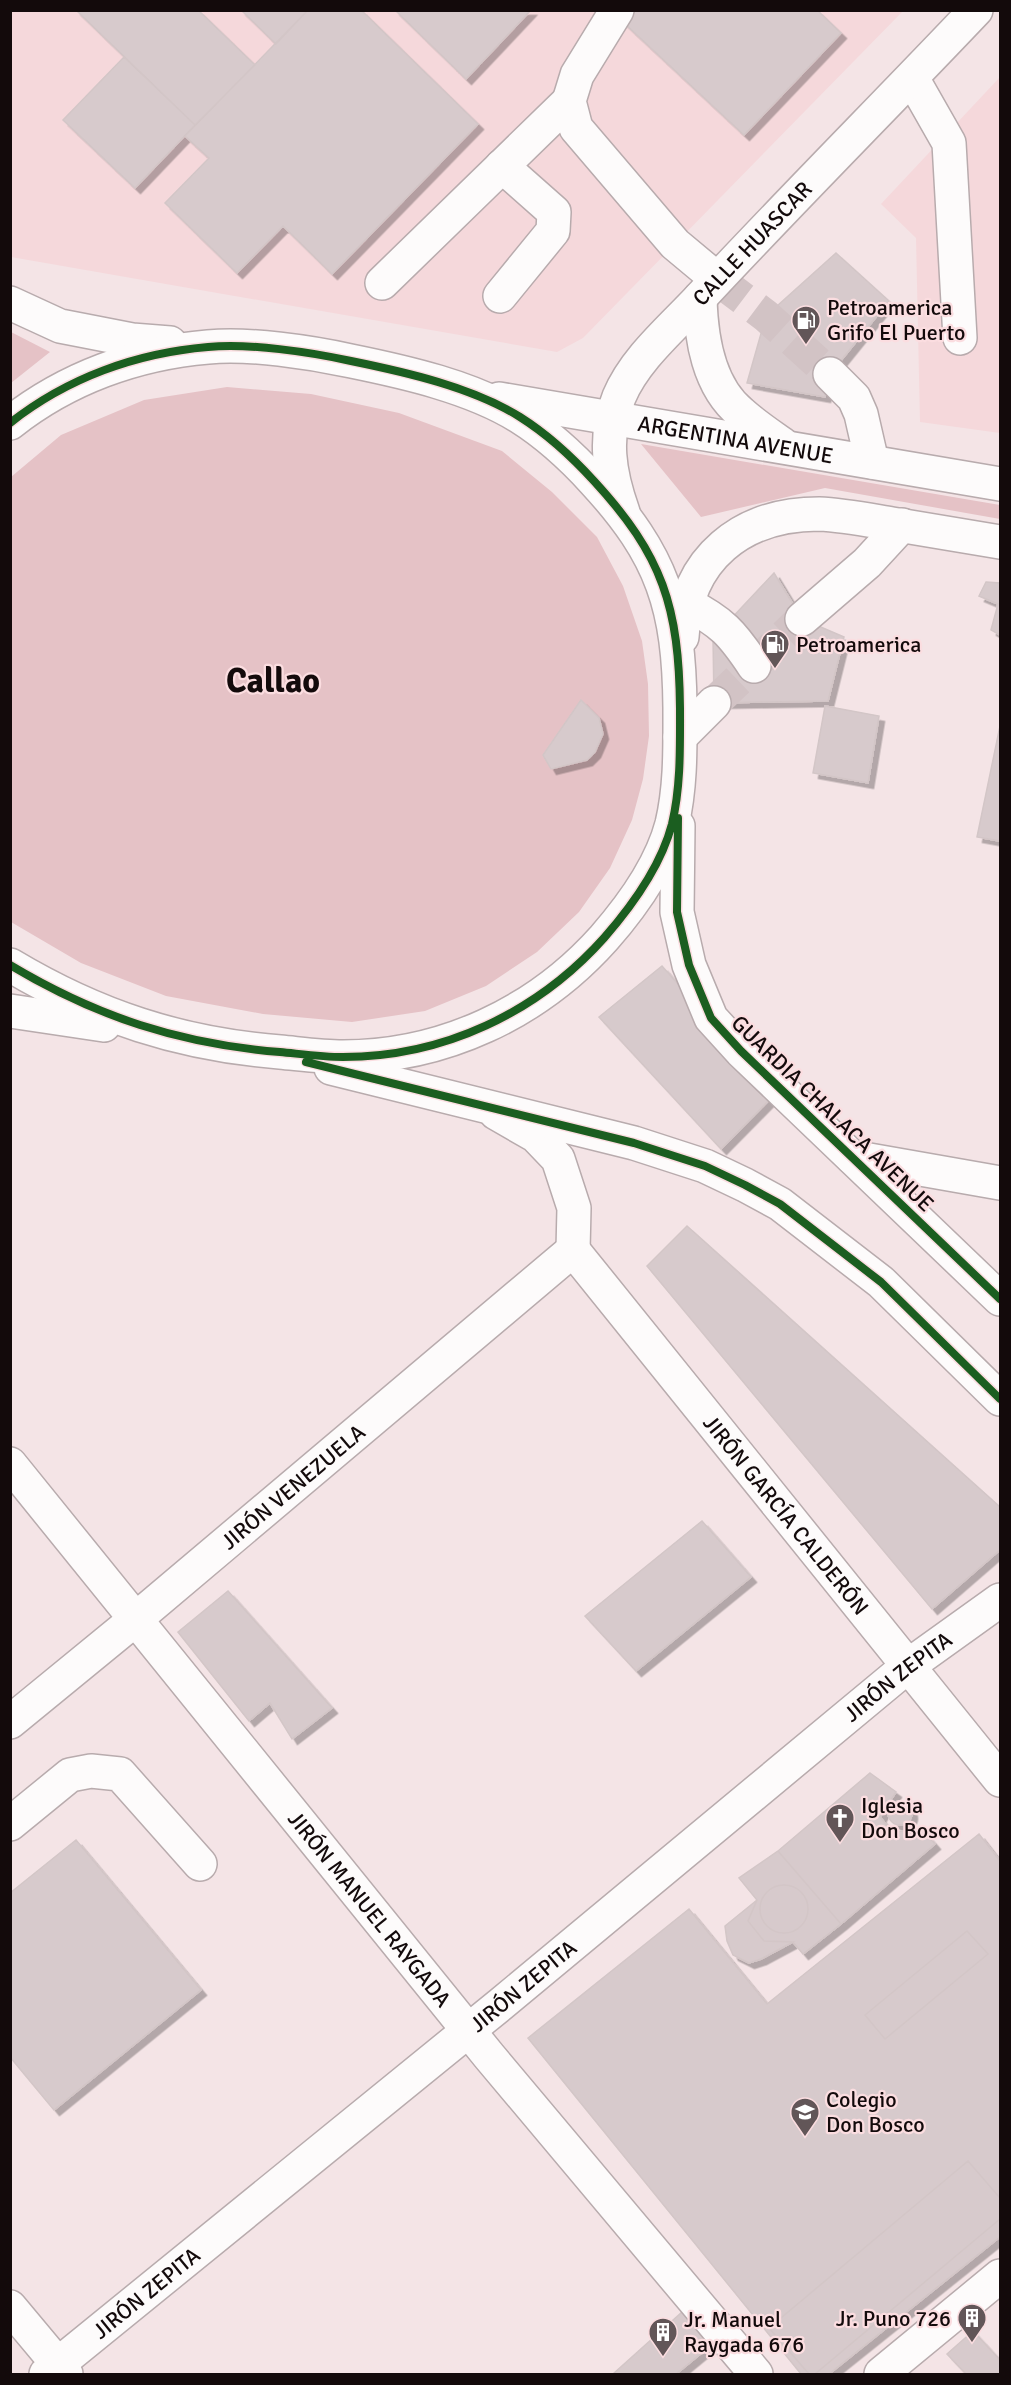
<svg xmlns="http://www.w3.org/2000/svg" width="1011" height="2385" font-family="Signika,sans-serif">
<defs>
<filter id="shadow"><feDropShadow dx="5.5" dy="5.5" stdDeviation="0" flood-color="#0004"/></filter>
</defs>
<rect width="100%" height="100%" fill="#f4e4e6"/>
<!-- built -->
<path fill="#f5d8db" d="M10,11h893l-320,327 -26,14 -546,-95z
M1000,77v356l-80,-11 -4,-184 -35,-34z"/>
<!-- green -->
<path fill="#e5c2c6" d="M11,332l39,20 -39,31z
M227,387l84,7 88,19 103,38 50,41 45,45 26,49 19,55 6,43 1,52 -6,43 -11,41 -22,48 -31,44 -42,40 -51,34 -61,25 -73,11 -89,-8 -97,-18 -85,-33 -70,-41v-445l50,-42 83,-35z
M641,444l359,61v14l-175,-31 -124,29z"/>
<!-- building -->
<path fill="#d7cacc" stroke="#d3c6c7" stroke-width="1.5" filter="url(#shadow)" d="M76,10h122l57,55 -60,60z
M241,10h67l-32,34z
M308,10h53l117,114 -146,150 -49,-48 -46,47 -72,-70 44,-45 -24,-22z
M395,10h136l-65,69z
M632,10h185l24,23 -97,102 -122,-114z
M124,57l71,68 -60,63 -72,-68z
M836,253l53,48 -59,73 -5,23 -78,-14 19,-67z
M774,573l28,46 42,18 -16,64 -114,2 -1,-65z
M986,582l14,1v52l-9,-5 7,-26 -19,-8z
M581,700l18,18 4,16 -8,18 -8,8 -36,9 -8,-14z
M825,706l54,10 -11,67 -55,-10z
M1000,726v115l-23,-4z
M662,966l113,128 -54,55 -122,-132z
M687,1226l313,281v43l-68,59 -285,-343z
M702,1521l49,56 -115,94 -51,-55z
M228,1591l104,117 -40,31 -22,-36 -21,18 -71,-89z
M870,1773l26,19 -16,25 12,15 30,-3 13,15 -94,80 -63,-73z
M888 1813a12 12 0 1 1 24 0a12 12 0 1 1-24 0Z
M979,1834l21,27v376l-171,137h-28l-273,-336 161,-129 78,95z
M76,1840l125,150 -147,120 -44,-53v-164z
M778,1851l63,73 -38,30 -10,-12 -29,-1 -16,-20 9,-21 -18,-22z
M760 1909a24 24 0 1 1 48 0a24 24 0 1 1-48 0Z
M757,1900l-9,21 16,20 29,1 -32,17 -12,4 -16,-8 -6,-14 -2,-15z
M967,1931l21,23 -103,85 -20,-24z
M968,2161l32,37v21l-185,155h-6l-40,-46z
M682,2312l33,30 -39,32h-63z
M973,2331l27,29v14h-34l-19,-20z"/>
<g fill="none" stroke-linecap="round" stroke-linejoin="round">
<!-- minor-tunnel -->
<path stroke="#d2c3c5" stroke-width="33" stroke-dasharray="33 16" stroke-linecap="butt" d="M717,279l49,37 64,58
M714,703l88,-84"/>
<!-- minor casing -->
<g stroke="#b8abad" stroke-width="36">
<g id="minor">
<path d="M617,10l-40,65 -8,26 7,27 99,116 42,35"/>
<path d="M912,78l37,65 11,195"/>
<path d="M382,283l187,-182"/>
<path d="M500,296l53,-65 1,-19 -52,-46"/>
<path d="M830,374l24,24 7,16 11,48"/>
<path id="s1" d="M623,512c-14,-39 -20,-75 -4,-115 16,-38 52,-68 80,-98 91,-98 185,-192 277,-289"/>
<path d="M687,604c35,18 45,29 67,62"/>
<path d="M802,619l65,-56 35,-38"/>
<path d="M680,737l34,-34"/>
<path d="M496,1113l40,23 22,23 16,49 -1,42"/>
<path d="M852,1157l148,26"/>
<path id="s2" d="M573,1250l427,530"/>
<path id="s3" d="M10,1464l479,592 267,318"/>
<path id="s4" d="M10,1722l127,-104 436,-368"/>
<path d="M10,1824l60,-49 21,-4 29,3 80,90"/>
<path d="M10,2307l56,67"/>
<path id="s5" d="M46,2374l455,-370 407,-338 92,-66"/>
<path d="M881,2374l119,-98"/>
</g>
</g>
<!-- major casing -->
<g stroke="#b8abad" stroke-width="36">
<g id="major">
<path d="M700,298c1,40 8,88 41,115 12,11 27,21 41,31"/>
<path d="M10,303l50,23 72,14 38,3"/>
<path id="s6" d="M499,399l501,85"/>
<path d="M10,423c57,-45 126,-70 198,-76 41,-4 102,5 143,14 54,11 121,26 169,56 27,17 53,41 74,64 69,75 85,126 86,227 0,38 1,78 -8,116 -11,42 -40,82 -68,114 -67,75 -161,119 -261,119 -21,0 -42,-3 -63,-5 -100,-8 -183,-35 -270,-87"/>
<path d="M682,637c4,-79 60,-123 137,-123 24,1 49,6 73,10 36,6 72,12 108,18"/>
<path d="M678,826l-1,86 12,53 22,53 30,33 259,248"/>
<path d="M10,1011l94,14"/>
<path d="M331,1068l303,75 71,23 40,19 35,19 101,78 119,117"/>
</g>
</g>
<!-- minor -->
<use href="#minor" stroke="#fdfbfb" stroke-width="33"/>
<!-- major -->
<use href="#major" stroke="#fdfbfb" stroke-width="33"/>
<!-- cycleway casing -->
<g stroke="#fbdde0" stroke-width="11">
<path id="cycleway" d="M10,423c57,-45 126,-70 198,-76 41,-4 102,5 143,14 54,11 121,26 169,56 27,17 53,41 74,64 69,75 85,126 86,227 0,38 1,78 -8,116 -11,42 -40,82 -68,114 -67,75 -161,119 -261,119 -21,0 -42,-3 -63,-5 -100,-8 -183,-35 -270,-87
M678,818l-1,94 12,53 22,53 30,33 259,248
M306,1062l328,81 71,23 40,19 35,19 101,78 119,117"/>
</g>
<!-- cycleway -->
<use href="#cycleway" stroke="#1b5e20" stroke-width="8"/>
</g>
<!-- icons -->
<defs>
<g id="fuel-pin" transform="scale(1.5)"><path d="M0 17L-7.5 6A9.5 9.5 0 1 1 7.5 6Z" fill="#625658" stroke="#fbdde0"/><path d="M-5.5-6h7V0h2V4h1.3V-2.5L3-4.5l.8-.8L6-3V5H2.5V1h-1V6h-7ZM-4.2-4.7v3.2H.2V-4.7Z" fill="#fff"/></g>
<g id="church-pin" transform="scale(1.5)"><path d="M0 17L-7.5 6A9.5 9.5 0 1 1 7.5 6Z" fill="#625658" stroke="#fbdde0"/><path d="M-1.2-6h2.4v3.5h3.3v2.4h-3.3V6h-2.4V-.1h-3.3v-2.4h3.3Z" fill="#fff"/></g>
<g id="school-pin" transform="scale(1.5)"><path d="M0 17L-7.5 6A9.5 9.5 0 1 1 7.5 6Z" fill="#625658" stroke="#fbdde0"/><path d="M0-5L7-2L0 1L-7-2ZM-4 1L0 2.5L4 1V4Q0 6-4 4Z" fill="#fff"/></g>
<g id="building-pin" transform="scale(1.5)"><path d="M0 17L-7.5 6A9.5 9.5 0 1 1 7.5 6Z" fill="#625658" stroke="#fbdde0"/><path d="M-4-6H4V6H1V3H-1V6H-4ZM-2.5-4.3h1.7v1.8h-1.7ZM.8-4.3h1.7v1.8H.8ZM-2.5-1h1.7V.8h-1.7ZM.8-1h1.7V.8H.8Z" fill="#fff"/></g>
</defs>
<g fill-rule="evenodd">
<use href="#fuel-pin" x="806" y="320"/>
<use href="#fuel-pin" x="775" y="644"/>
<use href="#church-pin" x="840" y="1818"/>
<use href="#school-pin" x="805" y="2112"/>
<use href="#building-pin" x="972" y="2318"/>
<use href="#building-pin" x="663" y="2332"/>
</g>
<g text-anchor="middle" stroke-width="4.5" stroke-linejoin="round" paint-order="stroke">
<!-- street labels -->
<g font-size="22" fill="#130a0b" stroke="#fbdde0">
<text dy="8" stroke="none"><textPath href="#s1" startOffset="322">CALLE HUASCAR</textPath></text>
<text dy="8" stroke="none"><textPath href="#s6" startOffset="240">ARGENTINA AVENUE</textPath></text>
<text transform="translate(833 1113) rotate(44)" y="8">GUARDIA CHALACA AVENUE</text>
<text dy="8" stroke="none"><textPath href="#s4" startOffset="368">JIRÓN VENEZUELA</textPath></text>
<text dy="8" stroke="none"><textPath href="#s2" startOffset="340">JIRÓN GARCÍA CALDERÓN</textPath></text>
<text dy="8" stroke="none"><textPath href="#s5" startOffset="1101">JIRÓN ZEPITA</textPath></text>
<text dy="8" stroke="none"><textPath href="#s3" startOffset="572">JIRÓN MANUEL RAYGADA</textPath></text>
<text dy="8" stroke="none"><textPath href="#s5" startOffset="615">JIRÓN ZEPITA</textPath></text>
<text dy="8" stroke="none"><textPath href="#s5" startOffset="129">JIRÓN ZEPITA</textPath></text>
</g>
<!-- poi labels -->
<g font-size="22" fill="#130a0b" stroke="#fbdde0" text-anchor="start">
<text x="827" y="315">Petroamerica<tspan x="827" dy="25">Grifo El Puerto</tspan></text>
<text x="796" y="652">Petroamerica</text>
<text x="861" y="1813">Iglesia<tspan x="861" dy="25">Don Bosco</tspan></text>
<text x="826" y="2107">Colegio<tspan x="826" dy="25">Don Bosco</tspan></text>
<text x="951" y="2326" text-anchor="end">Jr. Puno 726</text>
<text x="684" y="2327">Jr. Manuel<tspan x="684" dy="25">Raygada 676</tspan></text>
</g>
<!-- town labels -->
<g font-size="34" font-weight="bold" fill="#130a0b" stroke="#fbdde0">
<text x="273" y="692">Callao</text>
</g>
</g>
<!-- border -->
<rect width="1011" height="2385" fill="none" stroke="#130a0b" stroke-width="24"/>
</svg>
